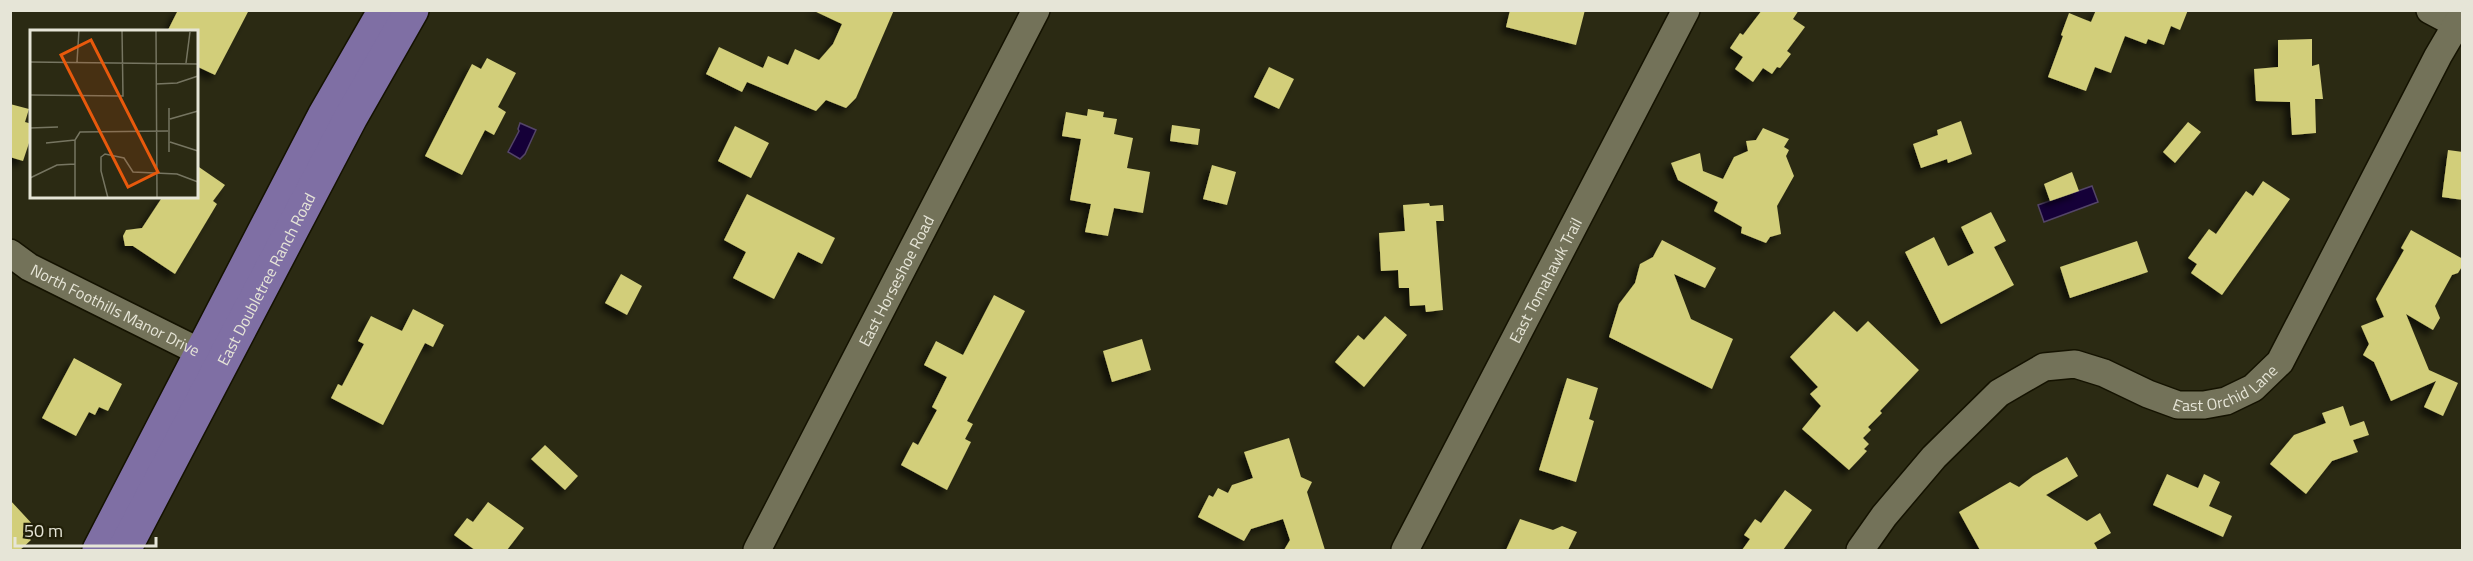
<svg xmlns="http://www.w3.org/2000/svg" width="2473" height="561" font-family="'Titillium Web',sans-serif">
<defs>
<filter id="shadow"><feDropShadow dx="-5.5" dy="5.5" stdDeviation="3" flood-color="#0009"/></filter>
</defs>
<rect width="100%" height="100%" fill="#2b2a13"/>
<!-- water -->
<path fill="#150038" stroke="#544568" stroke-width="1.5" d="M520,123l16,7 -11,24 -5,5 -12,-7 11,-21 -1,-2z
M2092,186l6,16 -54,20 -6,-17z"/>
<!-- building -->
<path fill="#d2ce7a" filter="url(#shadow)" d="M178,10h71l-34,65 -19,-9v-34h-29z
M812,10h82l-38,88 -10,10 -20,-8 -10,11 -69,-29 -5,10 -36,-18 13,-27 44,21 5,-12 20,9 7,-16 24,11 14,-16 9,-20z
M1510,10h75l-9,35 -70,-18z
M1762,10h37l-6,9 12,8 -18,24 4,3 -11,14 -3,-1 -5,7 -9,-6 -10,14 -18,-13 8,-12 -13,-9 10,-15 3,2z
M2096,10h92l-8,20 -9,-4 -7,19 -16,-6 -2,5 -21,-8 -14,37 -16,-6 -9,24 -38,-14 15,-41 -2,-1 8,-22 22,9z
M2312,39v27l7,-2 4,35h-8l1,34 -24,2 -2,-33 -34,-1 -2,-32 24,-2v-27z
M487,58l29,15 -18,34 8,5 -12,23 -9,-5 -23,45 -37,-19 47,-92 9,5z
M1269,67l25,12 -15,30 -25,-12z
M10,104l19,5 -4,13 7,2v10l-9,27 -13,-4z
M1088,109l16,3 -1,5 14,2 -3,15 19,4 -6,30 23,4 -7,41 -29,-5 -6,28 -23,-4 6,-28 -21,-4 11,-61 -19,-3 4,-24 21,4z
M1961,121l11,33 -24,9 -1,-4 -26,9 -8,-24 25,-9 -1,-5z
M2188,122l13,10 -26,31 -12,-11z
M1172,125l28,4 -2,16 -28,-4z
M735,126l34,17 -18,35 -33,-17z
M1763,128l26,11 -5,8 5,3 -3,6 8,20 -17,30 4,28 -11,3 -4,6 -25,-10 1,-6 -28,-16 4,-9 -40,-22 -7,-17 29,-10 3,18 20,8 11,-22 14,-6 -2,-10 10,-1z
M2448,150l15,2v48l-21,-3z
M196,165l29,20 -12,16 4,3 -42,70 -42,-28h-8l-2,-10 3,-6 16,-2 21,-32h33z
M1212,165l24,7 -9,33 -24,-6z
M2072,172l7,19 -29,10 -6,-17z
M2263,181l27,18 -68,96 -31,-22 6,-9 -9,-6 21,-29 7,5 30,-43 7,5z
M747,194l88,44 -13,26 -24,-12 -24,47 -41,-21 13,-26 -22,-12z
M1429,203l1,3 13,-1 1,16h-8l7,89 -17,2 -1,-7 -15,1 -1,-18h-10l-1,-18 -17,1 -2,-38 26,-2 -2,-26z
M1991,212l15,29 -12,6 20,38 -73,39 -36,-72 29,-15 14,29 26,-13 -13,-26z
M2411,230l52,29v6l-5,8 -6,2 -17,31 5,12 -7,12 -27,-16 23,56 29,13 -15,33 -19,-9 12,-26 -45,20 -17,-39 -11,-7 6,-11 -8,-18 23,-9 -8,-18 28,-49 -3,-2z
M1662,240l54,28 -11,20 -31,-14 17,45 42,20 -21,50 -103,-52 10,-33 16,-21 5,-19 13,-7z
M2137,241l11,31 -78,26 -10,-31z
M621,274l21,12 -15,29 -22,-12z
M994,295l31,16 -58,110 6,3 -8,15 6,3 -24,48 -46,-25 12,-23 5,3 19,-35 -5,-3 15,-30 -23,-12 12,-24 27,14z
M413,309l31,16 -11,22 -8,-4 -42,82 -52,-27 7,-14 4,2 22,-42 -6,-3 13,-25 31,15z
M1834,311l23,21 11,-11 51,49 -39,41 2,2 -14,14 3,3 -8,8 6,6 -5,5 3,2 -18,19 -47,-41 19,-23 -11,-12 8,-7 -28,-30z
M1385,316l22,19 -43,52 -29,-25 23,-27 6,5z
M1142,339l9,31 -39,12 -9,-31z
M74,358l48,26 -14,27 -9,-4 -4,8 -6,-3 -13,24 -34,-18z
M1567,378l31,10 -9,31 5,2 -18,61 -37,-12z
M2343,406l7,20 14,-5 5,14 -16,5 5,12 -26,9 -26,33 -36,-30 24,-29 32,-12 -4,-10z
M1289,438l12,39 11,5 -5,10 18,58h-41l6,-10 -7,-21 -32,10 -7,12 -46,-24 11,-22 4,2 5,-9 10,5 4,-8 21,-7 -9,-26z
M545,445l33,31 -13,14 -34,-31z
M2067,457l11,19 -32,19 41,26 13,-8 11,20 -17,10 4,7h-118l-21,-38 51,-30 9,5 14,-11z
M2167,474l31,14 6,-14 16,8 -11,24 23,10 -9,21 -70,-32z
M1785,490l27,20 -29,40h-41l8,-11 -6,-4 11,-16 6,4z
M10,500l25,27 -9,8 5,5 -11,10h-10z
M488,502l36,26 -17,22h-32l-21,-15 13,-17 6,4z
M1520,519l33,11 9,-4 15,6 -9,18h-62z"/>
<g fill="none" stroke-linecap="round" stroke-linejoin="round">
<!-- minor casing -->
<g stroke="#141200" stroke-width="30">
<g id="minor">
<path d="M2430,10l32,17"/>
<path id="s1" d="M10,253l19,14 191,95"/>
<path id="s2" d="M757,550l279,-540"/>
<path id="s3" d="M1405,550l281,-540"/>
<path id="s4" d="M1860,550l24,-34 50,-59 65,-64 45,-26 31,-3 29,9 44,21 30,11h26l22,-4 27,-13 27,-26 158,-306 24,-41"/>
</g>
</g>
<!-- major casing -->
<g stroke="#141200" stroke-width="36">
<g id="major">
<path d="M99,550l225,-434 61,-106"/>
<path id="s5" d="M124,550l227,-433 61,-107"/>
</g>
</g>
<!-- minor -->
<use href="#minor" stroke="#737259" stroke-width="27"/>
<!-- major -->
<use href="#major" stroke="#7f6fa4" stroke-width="33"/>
</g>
<g text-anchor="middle" stroke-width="6" stroke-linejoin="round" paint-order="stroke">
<!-- street labels -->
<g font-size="16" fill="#e6e5d7" stroke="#222009">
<text dy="6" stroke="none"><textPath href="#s5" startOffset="306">East Doubletree Ranch Road</textPath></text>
<text dy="6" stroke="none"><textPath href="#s3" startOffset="304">East Tomahawk Trail</textPath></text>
<text dy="6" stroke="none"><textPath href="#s2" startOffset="303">East Horseshoe Road</textPath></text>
<text dy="6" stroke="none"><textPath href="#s1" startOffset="120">North Foothills Manor Drive</textPath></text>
<text dy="6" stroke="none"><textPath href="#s4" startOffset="456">East Orchid Lane</textPath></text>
</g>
</g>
<!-- overview -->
<g transform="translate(30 30)">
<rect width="168" height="168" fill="#2b2a13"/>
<path fill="none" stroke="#767561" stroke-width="1.5" d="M126,0l1,167M0,32l168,2M47,32l2,-32M156,33l4,-31M126,54l21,-1 21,-7M0,65l93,1 -1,-66M140,89l28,-8M0,98l28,-1M140,112l28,9M16,113l29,-3M139,122v-44M0,148l27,-13 18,-1M45,168v-58l5,-8 88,-1M78,168l-7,-27v-14l4,-3 19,4 9,14 44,2 21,8"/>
<path fill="#e8590c" fill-opacity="0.15" stroke="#e8590c" stroke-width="3" d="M61,10l67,132 -30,15 -67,-132z"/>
<rect width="168" height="168" fill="none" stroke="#e6e5d7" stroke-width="3"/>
</g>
<!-- border -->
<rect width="2473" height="561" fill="none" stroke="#e6e5d7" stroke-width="24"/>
<!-- scale -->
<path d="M15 537v9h141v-9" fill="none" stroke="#e6e5d7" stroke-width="3"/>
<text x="24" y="537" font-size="18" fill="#e6e5d7" stroke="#222009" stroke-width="4.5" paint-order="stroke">50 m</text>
</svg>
